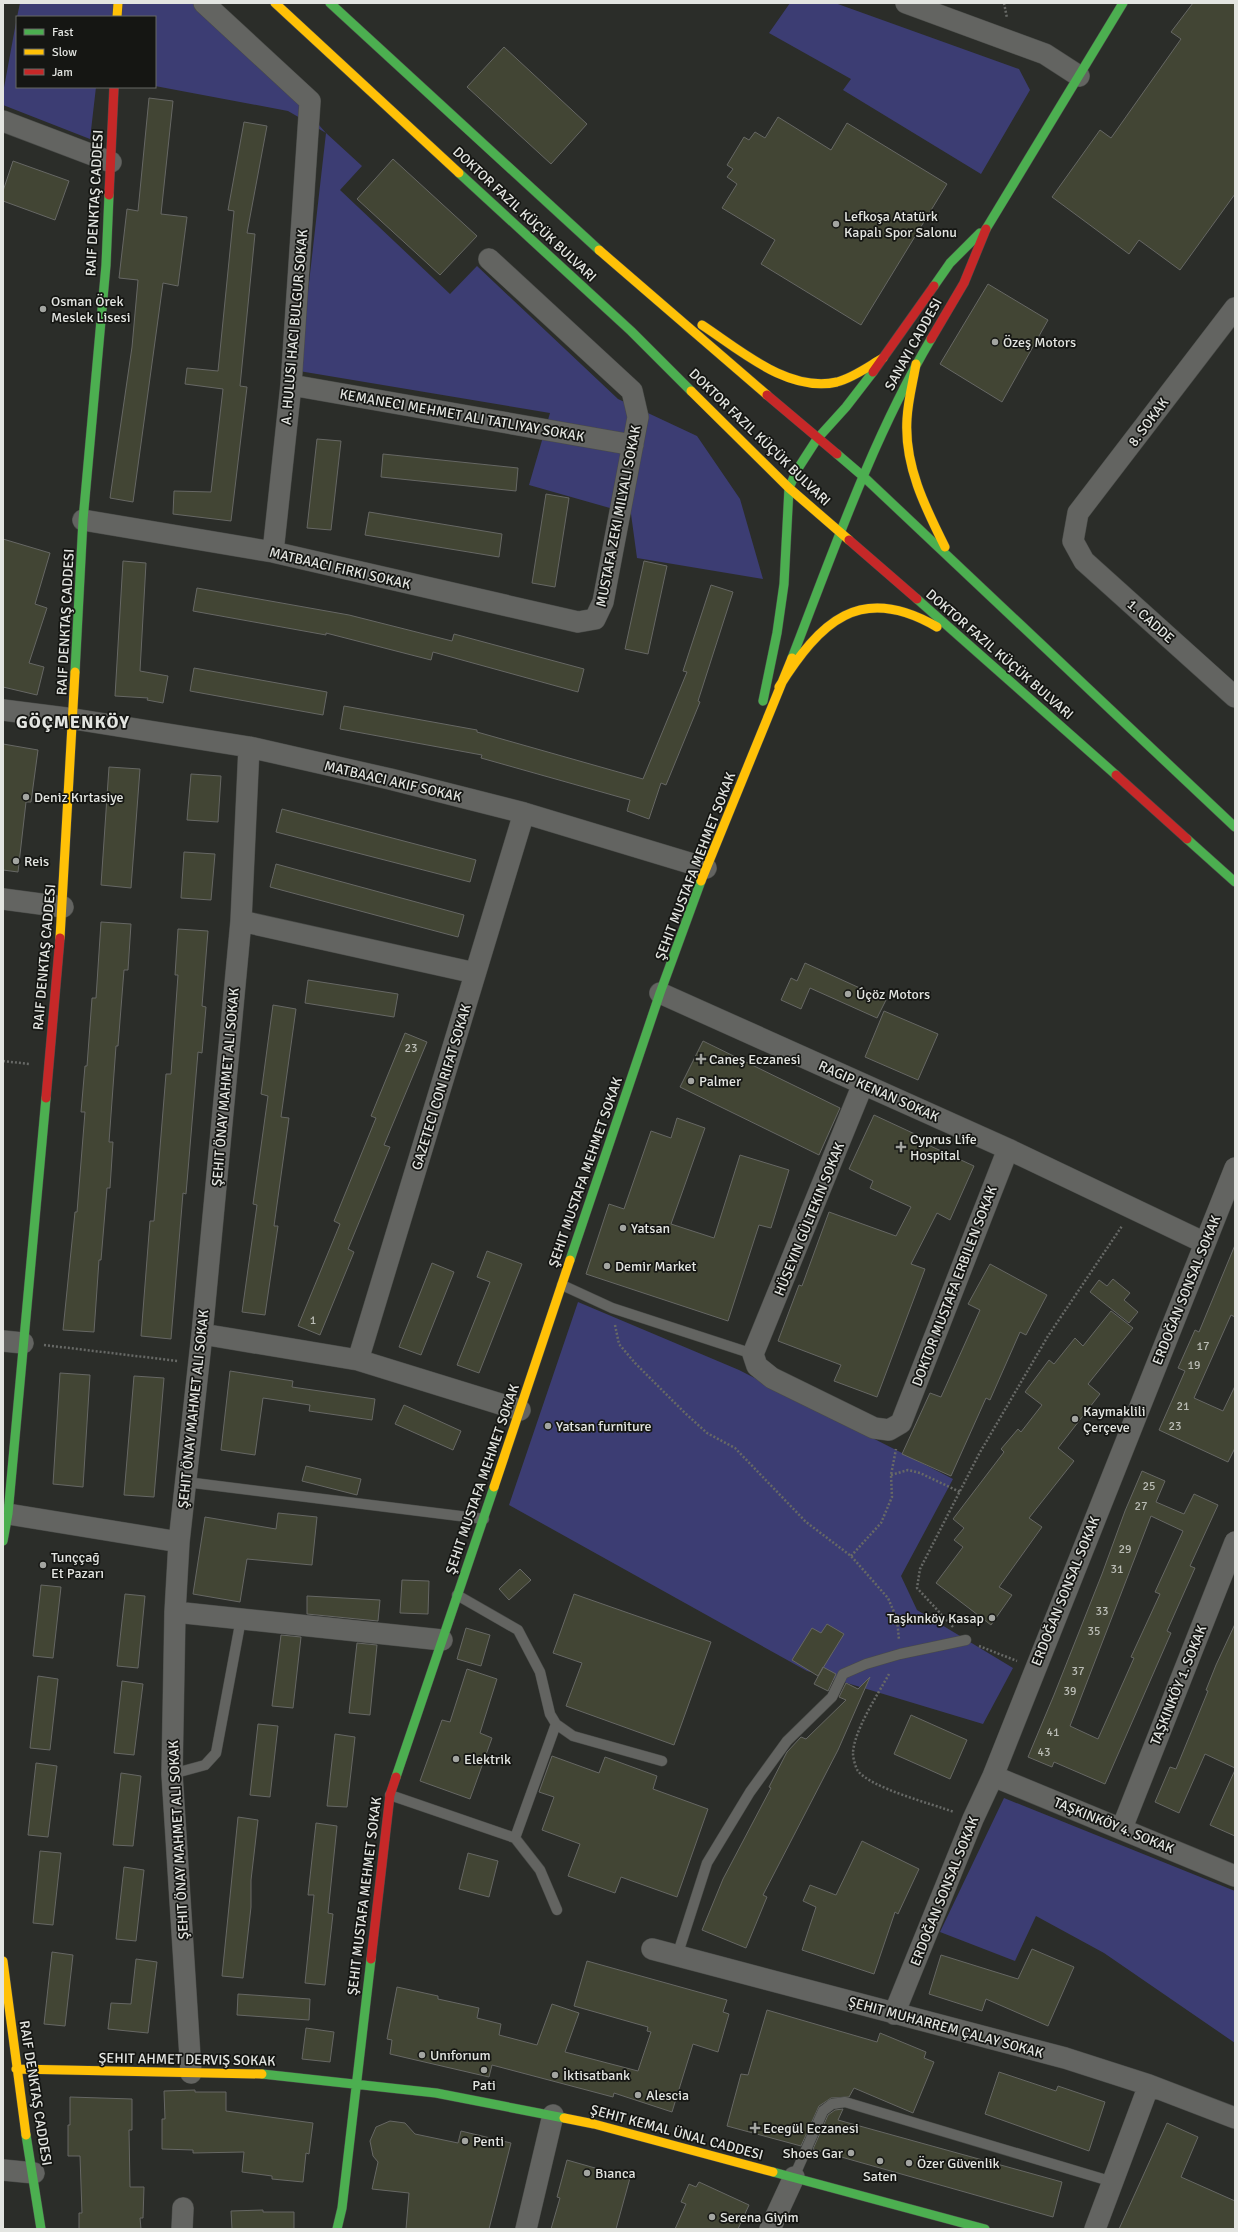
<svg xmlns="http://www.w3.org/2000/svg" width="1238" height="2232" font-family="Signika,sans-serif">
<rect width="100%" height="100%" fill="#2b2d29"/>
<!-- green -->
<path fill="#3c3d73" d="M20,3h192l114,130 36,33 -22,24 110,104 27,-28 141,133 79,37 43,63 23,80 -126,-21 -6,-44 -102,-29 21,-72 -251,-42 27,-238 -38,-22 -133,-25v-69h-138z
M790,3h45l184,66 11,21 -49,84 -138,-84 8,-11 -82,-46z
M17,17v70h79l-6,52 -87,-34v-12z
M578,1302l161,68 214,109 -52,97 16,34 96,58 -30,56 -176,-53 -298,-166z
M1004,1798l231,93v152l-131,-90 -68,-37 -21,45 -75,-29z"/>
<!-- building -->
<path fill="#424534" stroke="#666764" fill-rule="evenodd" d="M1193,3h42v191l-55,76 -41,-30 -10,14 -77,-57 48,-67 11,8 70,-99 -10,-7z
M504,47l83,77 -36,40 -84,-77z
M149,98l24,3 -12,113 26,3 -9,69 -15,-3 -30,219 -23,-4 22,-151 6,-67 -19,-2 8,-69 11,2z
M778,117l53,33 16,-27 100,61 -86,141 -100,-61 14,-24 -53,-32 15,-24 -10,-7 6,-8 -6,-4 17,-28 5,3 6,-8 10,6z
M244,122l23,4 -20,107 8,1 -15,152 7,1 -16,134 -58,-7 1,-23 37,1 12,-103 -38,-5 2,-16 31,3 16,-160 -6,-1z
M393,159l84,77 -37,39 -83,-76z
M13,161l56,20 -14,39 -52,-19v-10z
M988,284l60,36 -46,82 -62,-38z
M317,439l24,2 -10,89 -24,-2z
M383,454l135,14 -2,23 -135,-14z
M546,494l23,4 -14,89 -23,-4z
M369,512l133,22 -3,23 -134,-22z
M3,539l47,14 -15,51 12,4 -18,55 15,4 -7,28 -34,-8z
M123,561l23,2 -6,108 28,5 -5,27 -16,-3 1,-2 -33,-2z
M644,561l23,5 -19,88 -23,-5z
M711,585l22,7 -35,109 2,1 -34,83 -5,-2 -12,36 -22,-8 3,-11 -149,-42 1,-3 -142,-26 4,-23 133,24v2l166,47 44,-107 -4,-1z
M197,588l152,27 103,26 2,-7 130,35 -6,23 -145,-40 -2,8 -105,-27v2l-133,-24z
M194,668l133,24 -4,23 -133,-24z
M3,744l35,6 -7,52h-5l-8,70 -15,-2z
M109,767l31,2 -9,119 -30,-3z
M191,774l30,2 -3,46 -31,-2z
M282,809l194,51 -6,22 -194,-50z
M184,852l31,2 -4,46 -30,-2z
M276,864l188,51 -6,22 -188,-50z
M101,922l30,2 -3,46h-4l-6,76h-2l-7,96h4l-3,46h-3l-6,72h-2l-5,72 -31,-2 12,-118h2l8,-100h-4l4,-46h2l5,-68h4z
M178,929l30,2 -6,75 4,1 -4,46 -4,-1 -12,142 -3,-1 -12,146 -30,-3 9,-115h4l12,-147h5l7,-99h-3z
M805,963l81,37 -9,18 -67,-30 -9,21 -20,-9 10,-22 6,3z
M308,980l90,14 -4,23 -89,-14z
M273,1005l23,4 -15,108 8,1 -15,108h4l-13,89 -23,-3 15,-107 -4,-1 15,-108 -7,-2z
M884,1011l54,23 -20,46 -53,-23z
M405,1033l22,9 -43,103 6,2 -42,102 6,3 -34,83 -22,-9 42,-102 -6,-3 42,-103 -5,-2z
M703,1041l137,67 -21,47 -139,-68z
M874,1115l43,20 -2,4 59,27 -24,54 -13,-7 -26,51 14,5 -48,128 -43,-16 7,-16 -63,-24 21,-56 3,1 27,-74 67,24 15,-29 -41,-19 3,-7 -24,-12z
M677,1118l28,10 -34,96 43,14 26,-83 49,15 -18,58 -12,-3 -31,96 -142,-47 23,-70 15,5 27,-78 20,7z
M1235,1245v72l-4,-2 -37,83 29,13 12,-25v62l-7,14 -69,-32 26,-59 -7,-3 17,-38 4,2z
M487,1251l35,13 -43,109 -22,-8 33,-83 -13,-5z
M432,1263l22,9 -33,83 -22,-8z
M990,1264l57,31 -21,40 -6,-3 -30,68 -4,-2 -35,78 -49,-22 28,-61 11,4 39,-87 -12,-6z
M1113,1279l17,14 -6,7 14,12 -9,11 -39,-31 9,-12 8,6z
M1111,1311l22,17 -45,56 12,10 -42,54 16,13 -45,57 13,9 -43,60 13,8 -21,30 -55,-42 27,-36 -9,-7 10,-12 -11,-9 51,-67 -3,-3 17,-20 3,3 21,-27 -17,-13 24,-32 5,4 21,-26 8,8z
M230,1371l63,10 -1,6 83,12 -3,21 -63,-9 1,-6 -47,-7 -8,57 -34,-5z
M60,1373l30,2 -7,112 -30,-3z
M134,1376l30,2 -10,119 -30,-2z
M404,1405l57,26 -8,19 -58,-26z
M306,1466l55,13 -4,16 -55,-14z
M1142,1471l23,10 -9,21 28,12 10,-20 24,11 -28,61 5,2 -28,63 4,2 -66,151 -51,-22 -2,5 -24,-10 26,-62 48,-121 23,-63zM1151,1516l32,15 -28,61 5,2 -29,63 3,1 -36,81 -28,-13z
M278,1513l39,4 -5,48 -65,-6 -7,43 -47,-8 12,-77 71,12z
M520,1569l11,11 -22,20 -10,-11z
M402,1580l27,1 -1,33 -28,-1z
M41,1585l20,2 -8,71 -20,-2z
M125,1594l20,2 -7,72 -21,-2z
M574,1594l137,48 -37,103 -108,-39 16,-43 -29,-10z
M307,1596l73,4 -2,21 -71,-7z
M827,1624l17,10 -26,42 -26,-16 20,-32 9,5z
M1235,1624v144l-30,-14 -26,59 -24,-11 15,-35 6,2 32,-78 -2,-1 10,-25z
M466,1628l24,7 -9,31 -24,-7z
M281,1635l20,2 -8,71 -21,-2z
M357,1643l20,2 -7,70 -21,-2z
M823,1667l13,7 -8,17 -14,-7z
M467,1669l30,10 -17,54 12,5 -22,61 -50,-18 22,-61 8,2z
M38,1676l20,3 -8,71 -20,-2z
M870,1677l-32,73 -75,145 4,2 -21,51 -44,-18 21,-51 48,-91 -2,-1 18,-35 14,-15 5,2 40,-39 -7,-3 7,-14 12,6z
M122,1681l21,3 -9,71 -20,-2z
M911,1715l56,25 -17,39 -56,-25z
M258,1724l20,2 -8,71 -20,-2z
M335,1734l20,3 -8,70 -20,-1z
M552,1756l47,17 6,-16 52,19 -4,13 55,20 -31,88 -56,-20 -6,16 -47,-17 12,-32 -38,-14 12,-33 -15,-5z
M36,1763l21,3 -9,71 -20,-2z
M1235,1770v66l-25,-11z
M121,1773l20,3 -8,70 -20,-1z
M238,1817l20,3 -7,60v27l-8,71 -21,-2z
M316,1823l21,3 -9,87 5,1 -8,71 -20,-2 9,-88h-6z
M862,1841l57,28 -21,45 -3,-2 -21,62 -72,-24 14,-43 -13,-6 7,-16 26,10z
M40,1851l21,2 -8,72 -20,-2z
M468,1853l30,8 -9,36 -30,-8z
M124,1867l20,3 -8,71 -20,-2z
M1032,1949l42,18 -26,59 -62,-27 -4,12 -53,-17 12,-39 77,24z
M52,1952l21,3 -8,71 -21,-2z
M136,1959l21,3 -9,71 -40,-4 3,-26 20,1z
M587,1961l140,39 -4,12 6,2 -11,38 -25,-8 -21,68 -58,-19 -1,4 -121,-32 -3,12 -99,-23 2,-14 -5,-1 10,-52 41,9v3l41,9 -2,10 24,6 -2,11 38,10 15,-41 27,9 -14,39 73,19 13,-39 -4,-1 1,-4 -74,-21z
M238,1994l72,5 -1,21 -72,-5z
M767,2010l110,32 3,-9 46,19 -2,6 10,4 -21,51 -59,-25 -5,9 -18,1 -12,8 -18,40 -74,-20 14,-52 7,1z
M306,2028l28,4 -4,30 -28,-3z
M999,2072l57,19 2,-5 47,16 -16,49 -104,-37z
M195,2090v2h31v19l87,12 -4,31 -3,-1 -3,29 -31,-3v-3l-30,-4 2,-20 -51,1v-3l-31,-1v-30h3l-1,-28z
M70,2097l62,2v31h-3l1,57h14l-1,31h-3l1,11h-62v-16h3l-2,-57h-12v-31h2z
M843,2109l-5,11 224,62 -9,35 -240,-68 15,-34 7,-5z
M390,2121l15,2 10,11 43,9 3,-12 50,12 -22,86h-83l3,-36 -37,-4 6,-27 -5,-6 -3,-15 6,-14z
M1167,2123l31,14 -17,40 54,24v28h-116z
M567,2160l63,18 -14,51h-65l9,-31 -3,-1z
M699,2182l50,23 -11,24h-63l11,-25 -5,-2 8,-18 7,3z
M263,2210v2h31v17h-62l-1,-18z"/>
<g fill="none" stroke-linecap="round" stroke-linejoin="round">
<!-- lane casing -->
<g stroke="#494b48" stroke-width="11">
<path id="lane" d="M562,1285l50,23 141,46
M186,1482l298,37
M457,1595l61,35 22,42 10,42 6,10 17,12 89,25
M172,1774l33,-9 11,-12 25,-134
M390,1795l125,43 25,32 17,40
M515,1838l41,-114
M677,1956l30,-93 43,-71 37,-51 45,-44 11,-23 23,-10 34,-10 66,-14
M794,2177l29,-66 9,-7 13,-2 268,80"/>
</g>
<!-- street casing -->
<g stroke="#494b48" stroke-width="22">
<path id="street" d="M204,3l106,98 -19,284 -18,167
M906,3l139,51 34,22
M3,121l108,41
M1235,308l-157,205 -5,28 11,20 151,136
M291,385l342,60
M83,520l190,32 305,70 17,-3 8,-17 35,-185 -6,-26 -143,-132
M3,710l71,9 175,28 141,32 134,34 182,55
M3,899l60,8
M241,921l234,52
M660,993l348,156 197,94
M863,1084l-110,270 4,12 15,12 102,50 15,2 12,-7 107,-274
M202,1334l156,26 162,50
M3,1341l20,2
M358,1360l166,-547
M8,1514l171,28
M175,1612l267,28
M993,1776l242,100
M1122,1828l113,-286
M652,1949l413,109 84,27 86,33
M894,2014l79,-195 20,-43 242,-608
M191,2073l-19,-299 3,-162 4,-70 23,-208 39,-413 8,-174
M3,2170l31,3
M182,2229l1,-21
M526,2229l27,-114
M770,2229l24,-52
M1095,2229l54,-144"/>
</g>
<!-- fast casing -->
<g stroke="#494b48" stroke-width="10">
<path id="fast" d="M330,3l269,247
M459,173l172,158 60,60
M986,229l137,-226
M934,286l16,-23 30,-30
M837,454l28,24 370,349
M917,599l199,176
M792,658c41,-106 81,-221 139,-319
M75,672l8,-152 23,-255 3,-70
M763,701l14,-68 7,-49 5,-96 8,-18 20,-31 29,-32 27,-35
M1187,839l48,43
M570,1260l90,-267 41,-112
M3,1541l5,-27 38,-416
M396,1777l98,-290
M262,2074l174,19 128,25
M26,2135l15,94
M773,2172l212,57
M337,2229l5,-21 29,-249"/>
</g>
<!-- slow casing -->
<g stroke="#494b48" stroke-width="10">
<path id="slow" d="M275,3l184,170
M117,17l1,-14
M599,250l168,145
M702,325c38,25 86,68 135,57 16,-4 32,-16 46,-24
M916,364c-3,18 -8,36 -9,55 -3,46 18,88 38,128
M691,391l98,97 60,52
M779,687c41,-65 81,-105 158,-60
M701,881l91,-223
M60,938l15,-266
M494,1487l76,-227
M3,1961l23,174
M16,2069l246,5
M564,2118l30,6 179,48"/>
</g>
<!-- jam casing -->
<g stroke="#494b48" stroke-width="10">
<path id="jam" d="M109,195l5,-108
M931,339l33,-56 22,-54
M873,372l61,-86
M767,395l70,59
M849,540l68,59
M1116,775l71,64
M46,1098l14,-160
M371,1959l19,-164 6,-18"/>
</g>
<!-- path -->
<path stroke="#676966" stroke-width="2.5" stroke-dasharray="2 2" stroke-linecap="butt" d="M1004,3l3,15
M3,1061l26,3
M615,1325l4,19 16,19 50,50 22,20 28,15 71,74 45,34 37,42 9,21 2,21
M44,1345l134,16
M891,1475l17,-5 12,3 40,19
M851,1556l30,-33 11,-26 -1,-22 5,-26
M953,1627l-36,-39 3,-19 59,-115 69,-118 74,-110
M979,1646l38,15
M889,1674c-11,20 -36,58 -36,80 0,4 3,15 5,17 13,17 74,33 96,41"/>
<!-- lane -->
<use href="#lane" stroke="#636461" stroke-width="10"/>
<!-- street -->
<use href="#street" stroke="#636461" stroke-width="21"/>
<!-- fast -->
<use href="#fast" stroke="#4caf50" stroke-width="9"/>
<!-- slow -->
<use href="#slow" stroke="#ffc107" stroke-width="9"/>
<!-- jam -->
<use href="#jam" stroke="#c62828" stroke-width="9"/>
</g>
<!-- markers -->
<g fill="#a3a5a1" stroke="#151613" stroke-width="1.5">
<circle cx="836" cy="224" r="4"/>
<circle cx="43" cy="309" r="4"/>
<circle cx="995" cy="342" r="4"/>
<circle cx="26" cy="797" r="4"/>
<circle cx="16" cy="861" r="4"/>
<circle cx="848" cy="994" r="4"/>
<path d="M699 1053h4v4h4v4h-4v4h-4v-4h-4v-4h4z"/>
<circle cx="691" cy="1081" r="4"/>
<path d="M899 1141h4v4h4v4h-4v4h-4v-4h-4v-4h4z"/>
<circle cx="623" cy="1228" r="4"/>
<circle cx="607" cy="1266" r="4"/>
<circle cx="1075" cy="1419" r="4"/>
<circle cx="548" cy="1426" r="4"/>
<circle cx="43" cy="1565" r="4"/>
<circle cx="992" cy="1618" r="4"/>
<circle cx="456" cy="1759" r="4"/>
<circle cx="422" cy="2055" r="4"/>
<circle cx="484" cy="2070" r="4"/>
<circle cx="555" cy="2075" r="4"/>
<circle cx="638" cy="2095" r="4"/>
<path d="M753 2122h4v4h4v4h-4v4h-4v-4h-4v-4h4z"/>
<circle cx="465" cy="2141" r="4"/>
<circle cx="851" cy="2153" r="4"/>
<circle cx="880" cy="2161" r="4"/>
<circle cx="909" cy="2163" r="4"/>
<circle cx="587" cy="2173" r="4"/>
<circle cx="712" cy="2217" r="4"/>
</g>
<g text-anchor="middle" stroke-width="3.5" stroke-linejoin="round" paint-order="stroke">
<!-- number labels -->
<g font-size="12" fill="#bbbdb6">
<text x="411" y="1052">23</text>
<text x="313" y="1324">1</text>
<text x="1203" y="1350">17</text>
<text x="1194" y="1369">19</text>
<text x="1183" y="1410">21</text>
<text x="1175" y="1430">23</text>
<text x="1149" y="1490">25</text>
<text x="1141" y="1510">27</text>
<text x="1125" y="1553">29</text>
<text x="1117" y="1573">31</text>
<text x="1102" y="1615">33</text>
<text x="1094" y="1635">35</text>
<text x="1078" y="1675">37</text>
<text x="1070" y="1695">39</text>
<text x="1053" y="1736">41</text>
<text x="1044" y="1756">43</text>
</g>
<!-- street labels -->
<g font-size="14" fill="#e3e5e1" stroke="#151613">
<text transform="translate(94 203) rotate(-87)" y="5">RAIF DENKTAŞ CADDESI</text>
<text transform="translate(525 214) rotate(43)" y="5">DOKTOR FAZIL KÜÇÜK BULVARI</text>
<text transform="translate(294 327) rotate(-85)" y="5">A. HULUSI HACI BULGUR SOKAK</text>
<text transform="translate(913 344) rotate(-61)" y="5">SANAYI CADDESI</text>
<text transform="translate(462 415) rotate(10)" y="5">KEMANECI MEHMET ALI TATLIYAY SOKAK</text>
<text transform="translate(1148 422) rotate(-53)" y="5">8. SOKAK</text>
<text transform="translate(760 437) rotate(44)" y="5">DOKTOR FAZIL KÜÇÜK BULVARI</text>
<text transform="translate(618 516) rotate(-79)" y="5">MUSTAFA ZEKI MILYALI SOKAK</text>
<text transform="translate(340 568) rotate(13)" y="5">MATBAACI FIRKI SOKAK</text>
<text transform="translate(1151 621) rotate(42)" y="5">1. CADDE</text>
<text transform="translate(65 622) rotate(-87)" y="5">RAIF DENKTAŞ CADDESI</text>
<text transform="translate(1000 654) rotate(41)" y="5">DOKTOR FAZIL KÜÇÜK BULVARI</text>
<text transform="translate(393 781) rotate(13)" y="5">MATBAACI AKIF SOKAK</text>
<text transform="translate(695 866) rotate(-69)" y="5">ŞEHIT MUSTAFA MEHMET SOKAK</text>
<text transform="translate(44 957) rotate(-85)" y="5">RAIF DENKTAŞ CADDESI</text>
<text transform="translate(225 1087) rotate(-85)" y="5">ŞEHIT ÖNAY MAHMET ALI SOKAK</text>
<text transform="translate(441 1087) rotate(-73)" y="5">GAZETECI CON RIFAT SOKAK</text>
<text transform="translate(879 1091) rotate(24)" y="5">RAGIP KENAN SOKAK</text>
<text transform="translate(585 1172) rotate(-71)" y="5">ŞEHIT MUSTAFA MEHMET SOKAK</text>
<text transform="translate(809 1219) rotate(-68)" y="5">HÜSEYIN GÜLTEKIN SOKAK</text>
<text transform="translate(954 1286) rotate(-69)" y="5">DOKTOR MUSTAFA ERBILEN SOKAK</text>
<text transform="translate(1186 1290) rotate(-68)" y="5">ERDOĞAN SONSAL SOKAK</text>
<text transform="translate(193 1409) rotate(-84)" y="5">ŞEHIT ÖNAY MAHMET ALI SOKAK</text>
<text transform="translate(482 1479) rotate(-71)" y="5">ŞEHIT MUSTAFA MEHMET SOKAK</text>
<text transform="translate(1065 1591) rotate(-68)" y="5">ERDOĞAN SONSAL SOKAK</text>
<text transform="translate(1178 1685) rotate(-68)" y="5">TAŞKINKÖY 1. SOKAK</text>
<text transform="translate(1114 1825) rotate(22)" y="5">TAŞKINKÖY 4. SOKAK</text>
<text transform="translate(178 1840) rotate(-93)" y="5">ŞEHIT ÖNAY MAHMET ALI SOKAK</text>
<text transform="translate(944 1891) rotate(-68)" y="5">ERDOĞAN SONSAL SOKAK</text>
<text transform="translate(364 1896) rotate(-83)" y="5">ŞEHIT MUSTAFA MEHMET SOKAK</text>
<text transform="translate(946 2027) rotate(15)" y="5">ŞEHIT MUHARREM ÇALAY SOKAK</text>
<text transform="translate(187 2059) rotate(1)" y="5">ŞEHIT AHMET DERVIŞ SOKAK</text>
<text transform="translate(36 2093) rotate(81)" y="5">RAIF DENKTAŞ CADDESI</text>
<text transform="translate(677 2132) rotate(15)" y="5">ŞEHIT KEMAL ÜNAL CADDESI</text>
</g>
<!-- poi labels -->
<g font-size="14" fill="#e3e5e1" stroke="#151613" text-anchor="start">
<text x="844" y="221">Lefkoşa Atatürk<tspan x="844" dy="16">Kapalı Spor Salonu</tspan></text>
<text x="51" y="306">Osman Örek<tspan x="51" dy="16">Meslek Lisesi</tspan></text>
<text x="1003" y="347">Özeş Motors</text>
<text x="34" y="802">Deniz Kırtasiye</text>
<text x="24" y="866">Reis</text>
<text x="856" y="999">Úçöz Motors</text>
<text x="709" y="1064">Caneş Eczanesi</text>
<text x="699" y="1086">Palmer</text>
<text x="910" y="1144">Cyprus Life<tspan x="910" dy="16">Hospital</tspan></text>
<text x="631" y="1233">Yatsan</text>
<text x="615" y="1271">Demir Market</text>
<text x="1083" y="1416">Kaymaklili<tspan x="1083" dy="16">Çerçeve</tspan></text>
<text x="556" y="1431">Yatsan furniture</text>
<text x="51" y="1562">Tunççağ<tspan x="51" dy="16">Et Pazarı</tspan></text>
<text x="984" y="1623" text-anchor="end">Taşkınköy Kasap</text>
<text x="464" y="1764">Elektrik</text>
<text x="430" y="2060">Unıforıum</text>
<text x="563" y="2080">İktisatbank</text>
<text x="484" y="2090" text-anchor="middle">Pati</text>
<text x="646" y="2100">Alescia</text>
<text x="763" y="2133">Ecegül Eczanesi</text>
<text x="473" y="2146">Penti</text>
<text x="843" y="2158" text-anchor="end">Shoes Gar</text>
<text x="917" y="2168">Özer Güvenlik</text>
<text x="595" y="2178">Bıanca</text>
<text x="880" y="2181" text-anchor="middle">Saten</text>
<text x="720" y="2222">Serena Giyim</text>
</g>
<!-- district labels -->
<g font-size="18" font-weight="bold" letter-spacing="1" fill="#e3e5e1" stroke="#151613">
<text x="73" y="728">GÖÇMENKÖY</text>
</g>
</g>
<!-- border -->
<rect width="1238" height="2232" fill="none" stroke="#e3e5e1" stroke-width="8"/>
<!-- legend -->
<rect x="16" y="16" width="140" height="72" fill="#151613" stroke="#676965"/>
<rect x="24" y="29" width="20" height="6" fill="#4caf50" stroke="#676965"/>
<text x="52" y="36" font-size="12" fill="#e3e5e1">Fast</text>
<rect x="24" y="49" width="20" height="6" fill="#ffc107" stroke="#676965"/>
<text x="52" y="56" font-size="12" fill="#e3e5e1">Slow</text>
<rect x="24" y="69" width="20" height="6" fill="#c62828" stroke="#676965"/>
<text x="52" y="76" font-size="12" fill="#e3e5e1">Jam</text>
</svg>
